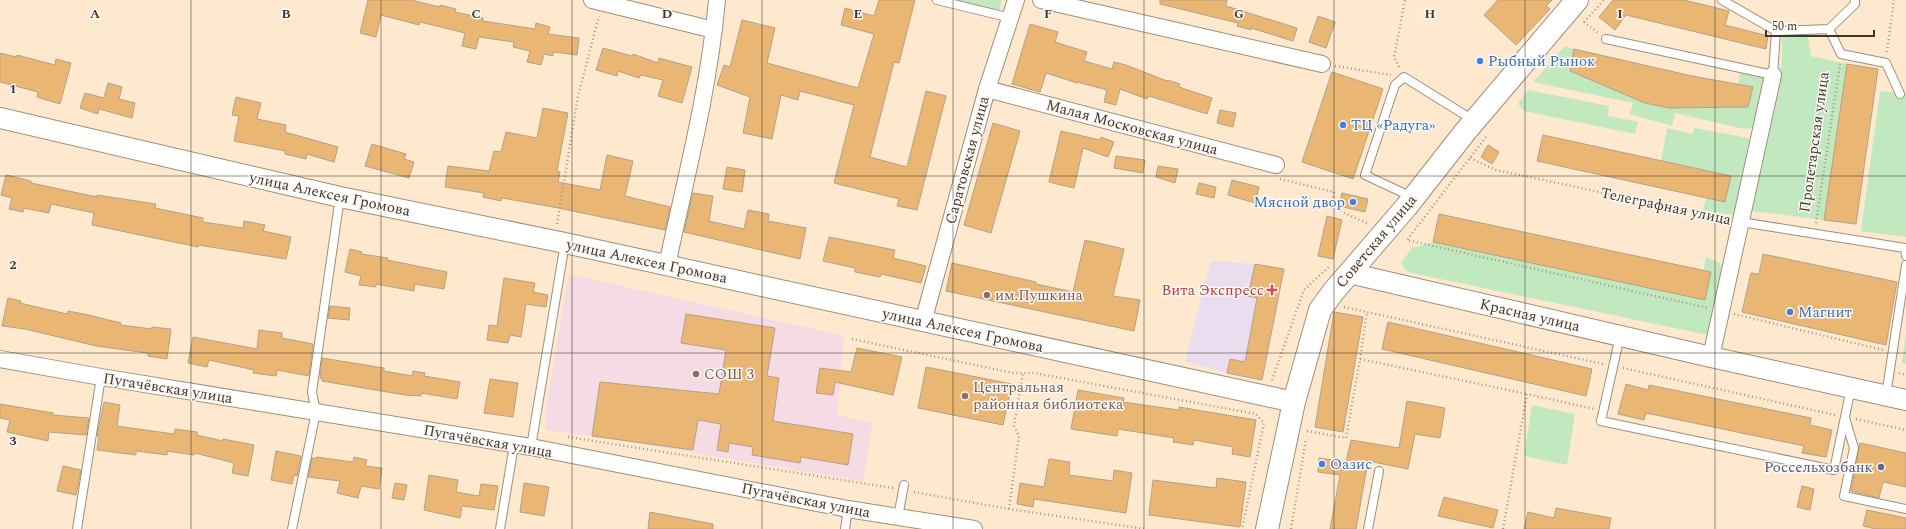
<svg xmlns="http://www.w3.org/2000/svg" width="1906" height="529" font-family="Spectral,serif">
<rect width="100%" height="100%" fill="#fee9cf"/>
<!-- commercial -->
<path fill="#eaddf0" d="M1211,261l44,3 -7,32 9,2 -12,64 -15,-3 -3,14 -42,-12z"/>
<!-- education -->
<path fill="#f4dbe4" d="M569,274l275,62 -7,79 35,8 -9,58 -271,-45 -46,-6 -1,-17z"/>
<!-- green -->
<path fill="#c2e8c0" d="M950,0h52l-3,12z
M1782,37h26l3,19 36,8 -23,156 -73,-9 31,-151z
M1565,46l9,3 -4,22 75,31 24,6 79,-1 5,-20 -15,-3 2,-12 21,5 4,3 -6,45 -6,3 -9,1 -69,-16 -3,13 -42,-12 3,-11 -100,-21z
M1528,90l81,16 -1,10 30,6 -3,12 -111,-23 -6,-7z
M1880,91l26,3v143l-45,-6z
M1667,128l25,6 2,-6 54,10 4,4 -15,74 -34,-6 3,-12 25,-22 -70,-15z
M1433,242l270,29 3,-14 14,6 5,13 -17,59 -301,-63 -6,-9 11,-15z
M1906,332v32l-4,-1z
M1532,405l43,9 -8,51 -43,-9z"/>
<!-- building -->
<path fill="#e9b673" stroke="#b4a189" d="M368,0h43l29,7v-2l16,4 -1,3 28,6v3l52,8 1,-6 14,4 -2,7 31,4 -2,17 -24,-3v4l-9,-2 -3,11 -14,-3 3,-11 -17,-4 1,-5 -35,-5 -3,12 -14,-3 3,-13 -45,-11 -1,3 -38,-10 -5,22 -16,-4z
M879,0h36l-16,63 -5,-1 -24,95 37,10 19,-76 20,5 -29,114 -20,-4 2,-7 -65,-16 20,-78 -54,-14 -2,9 -17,-5 -9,44 -29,-6 7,-36 -33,-12 7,-20 6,2 12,-47 33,8 -8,35 91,25 16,-54 -33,-9 4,-17 29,8z
M1160,0h67l-1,6 71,22 -4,13 -42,-13v2l-14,-4 1,-3 -78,-19z
M1498,0h54l-6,6 4,3 -34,36 -32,-30z
M1613,0h71l45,11 -4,14 43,11 -2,13 -140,-34 -11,15 -16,-13z
M1318,16l17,6 -9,26 -17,-6z
M1030,24l28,8 -3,10 32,10 -3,9 28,8 2,-7 12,3 41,16 1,-1 12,4 -1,3 33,11 -5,16 -58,-18 -2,3 -27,-10 -4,16 -12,-3 3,-12 -30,-8v1l-31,-10 -6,19 -28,-8z
M603,48l29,8 1,-2 25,9 1,-5 33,9 -10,36 -24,-7 5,-16 -22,-5 -2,3 -21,-7 -1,5 -21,-6z
M1574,49l118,27 61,11 -5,20 -79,1 -24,-5 -75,-32z
M0,53l16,4 1,-2 38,10 1,-6 15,4 -11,41 -23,-7 1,-5 -38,-10z
M1847,64l31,5 -22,155 -32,-4z
M1332,72l51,17 -30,90 -51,-17z
M108,83l14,4 -3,12 16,4 -3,15 -33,-9 -1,5 -18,-6 5,-15 19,5z
M236,97l25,6 -4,16 29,6 -1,7 53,15 -4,15 -27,-8 -1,5 -21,-5v-3l-51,-10 5,-25 -7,-1z
M543,108l25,5 -11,58 3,1 -2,10 42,8 7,-35 26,6 -8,35 45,11 -5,23 -112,-23 -51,-9 -1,3 -18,-4 1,-4 -39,-6 3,-21 41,5 5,-20 7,1 5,-20 31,6z
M1220,110l16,3 -3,14 -16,-4z
M993,123l27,8 -29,102 -27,-8z
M1061,131l39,9 1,-3 13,5 -6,15 -25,-9 -9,40 -25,-6z
M1543,135l188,41 -6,26 -188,-41z
M372,144l34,10 -2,5 10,3 -5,16 -44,-12z
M1488,145l11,7 -7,12 -11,-7z
M1116,156l29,4 -2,13 -29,-5z
M1158,166l20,3 -3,14 -19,-6z
M727,167l18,3 -3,22 -19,-3z
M6,175l25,6v2l66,14v-2l59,9 -1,4 48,10v4l40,6 1,-7 21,4 -2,6 28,6 -5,22 -88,-14v2l-106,-22 2,-12 -43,-9 -2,9 -25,-5 -1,4 -14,-3 3,-11 -11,-3z
M1232,180l27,7 -4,16 -27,-8z
M1199,183l17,4 -2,11 -18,-4z
M693,193l20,3 -4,25 35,8 4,-19 21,4 -1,7 38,7 -6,31 -116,-27z
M1342,193l26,6 -3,13 -26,-6z
M1439,214l272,58 -6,28 -272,-58z
M1327,216l15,4 -9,39 -15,-3z
M829,237l66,13 -2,8 33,8 -5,17 -40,-9 -1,3 -25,-5v-4l-32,-7z
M1085,240l39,9 -11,47 27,4 -6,31 -188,-40 6,-28 84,19v2l37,8z
M350,249l12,3 -1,2 27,4 -1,2 60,12 -3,17 -29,-5 -1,7 -38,-7v3l-17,-2 2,-9 -16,-4z
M1763,254l134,28 -11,63 -144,-33 9,-39 8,1z
M1255,264l29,5 -22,111 -35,-7 3,-14 15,3 12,-64 -9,-2z
M504,278l31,5 -2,9 15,3 -2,12 -20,-3 -5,33 -11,-2 -2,8 -21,-3 2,-15 8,1z
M8,298l13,3 -1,2 47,11 1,-3 16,3 37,9v2l31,4v-2l19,2 -4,30 -19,-3v-3l-52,-7 -71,-17 -23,-3z
M330,306l20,2 -1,12 -21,-2z
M1334,312l29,5 -20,115 -28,-5z
M686,314l89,14 -8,48 12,2 -6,43 80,13 -5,31 -47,-8 -1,6 -48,-8 1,-8 -24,-4 -1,9 -11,-2 4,-26 -23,-4 -5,30 -101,-14 8,-54 119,12 7,-44 -45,-7z
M1388,322l204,47 -6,27 -204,-47z
M259,330l23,3v5l31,6 -4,32 -32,-6 -1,6 -23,-3 1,-3 -45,-10 -2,7 -19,-4 5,-26 64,12z
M857,348l45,9 -9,38 -58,-13 -2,13 -17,-2 4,-25 31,4z
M322,358l62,10v3l28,5 1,-5 12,2 -1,3 36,6 -3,17 -36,-6v3l-16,-1 -83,-14v-3h-2z
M926,367l86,17 -9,41 -85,-17z
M490,379l28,4 -5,34 -29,-4z
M1626,384l22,6 1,-5 162,33 -1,7 22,5 -6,27 -24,-4 2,-7 -158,-33 -2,7 -26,-6z
M1078,390l46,8 -1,4 56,8v-3l77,13 -6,37 -18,-3 1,-7 -39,-7 -1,5 -20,-3 1,-4 -56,-9 -1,7 -46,-7z
M1407,401l38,7 -5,30 -25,-4 -7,35 -40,-8 -12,68h-26l10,-54 -22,-3 1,-14 27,4 5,-22 48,8z
M104,402l16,3 -3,21 57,8 1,-5 22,3v3l26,6v-2l31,6 -6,31 -16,-3 2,-10 -39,-10 -1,2 -27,-4v4l-31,-4v4l-39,-5 2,-14h-2z
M0,404l53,9v2l36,3 -3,17 -37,-3 -1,9 -41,-9 3,-12 -10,-2z
M1860,443l46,10v34l-23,-5 -4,16 -28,-7z
M276,451l25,5 -4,20 -3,-1 -2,9 -21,-4z
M316,457l37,5 1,-5 13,3 -2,6 17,2 -3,21 -18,-3 -3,12 -21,-5 3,-12 -32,-4 4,-19 4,1z
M1049,459l21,3 -1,13 44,6 1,-11 18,3 -6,40 -92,-14 -1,8 -16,-3 3,-21 24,4z
M63,466l18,4 -5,25 -19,-4z
M429,475l29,5 -2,12 23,4 2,-12 17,2 -4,24 -32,-4 -2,12 -36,-8z
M1217,478l29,4 -6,45 -91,-12 4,-35 63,8z
M395,483l12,2 -3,15 -12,-2z
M524,483l25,4 -5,29 -24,-4z
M1802,486l12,3 -4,21 -13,-3z
M1444,497l54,13 -5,18 -55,-12z
M1556,508l55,10 -2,11h-85l4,-17 26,6z
M1867,510l39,8v11h-30l-13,-3z
M650,512l63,12v5h-65z"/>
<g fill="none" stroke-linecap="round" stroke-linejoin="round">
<!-- service casing -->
<g stroke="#a18e77" stroke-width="10">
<path id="service" d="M937,0l74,18
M1829,29l12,25 45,9 14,31
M1776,31l53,-2 26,-25v-4
M1606,39l167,36 3,-44 -54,-31
M1412,197l-47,-22 30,-90 9,-8 69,43
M1741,222l164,26 1,8
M1620,336l-19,85 233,49 17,-82
M1886,395l20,-130
M1845,418l9,30 -10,48 62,13
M531,447l34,-204
M898,517l6,-32
M77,529l24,-152
M292,529l24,-117 -4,-20 28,-195
M500,529l14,-84
M845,529l3,-20
M1368,529l11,-58"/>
</g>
<!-- minor casing -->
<g stroke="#a18e77" stroke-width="18">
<path id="minor" d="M592,0l122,30
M1041,0l281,64
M987,89l289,76
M667,265c19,-88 42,-175 50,-265
M923,322l64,-233 29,-89
M1711,357l62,-282
M0,359l101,18 430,70 317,62 126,20"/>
</g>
<!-- tertiary casing -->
<g stroke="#a18e77" stroke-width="22">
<path id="tertiary" d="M0,118l340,79 225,46 729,159
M1349,273l362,84 195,43"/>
</g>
<!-- secondary casing -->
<g stroke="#a18e77" stroke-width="24">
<path id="secondary" d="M1267,529l27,-127 26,-92 13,-18 74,-86 58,-74 112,-132"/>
</g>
<!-- path -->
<path stroke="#a89886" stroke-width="2.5" stroke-dasharray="1 3" stroke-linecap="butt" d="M1584,22l20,-22
M1584,22l14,11
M1887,52l7,-52
M1335,66l56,9
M1399,67l-5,-10 11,-57
M1486,137l-79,103 301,68
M1470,158l26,12 231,49
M1280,179l54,13 -2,15 36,17
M1816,223l24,-159
M557,224l21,-128 21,-80
M1344,307l259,57
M1734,314l149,36
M852,339l161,34h21l222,41 8,9 -22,106
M1360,359l7,-47
M1623,368l212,47
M1899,373l7,2
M1272,380l32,-90 26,-24
M1856,419l50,11
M1307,431l39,7 14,-79 167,35
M568,437l325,51
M914,492l95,17 137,20
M1009,509l10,-73 -5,-10 9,-53
M1291,529l15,-90
M1503,529l24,-135 67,15"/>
<!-- service -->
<use href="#service" stroke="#fff" stroke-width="8"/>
<!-- minor -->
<use href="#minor" stroke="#fff" stroke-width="16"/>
<!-- tertiary -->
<use href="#tertiary" stroke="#fff" stroke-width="20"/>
<!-- secondary -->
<use href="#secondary" stroke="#fff" stroke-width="22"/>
</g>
<!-- grid -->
<path fill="none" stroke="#3f372d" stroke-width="1" stroke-opacity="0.55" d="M191,0v529M381,0v529M572,0v529M762,0v529M953,0v529M1144,0v529M1334,0v529M1525,0v529M1715,0v529M0,176h1906M0,353h1906"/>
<!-- markers -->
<g fill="#3f7fe0" stroke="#fdf9f4" stroke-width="1.5">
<circle cx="1480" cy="61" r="4"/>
<circle cx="1343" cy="125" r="4"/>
<circle cx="1353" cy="202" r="4"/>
<circle cx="1790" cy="312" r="4"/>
<circle cx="1322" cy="464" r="4"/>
</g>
<path fill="#e0444e" stroke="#fdf9f4" stroke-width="1.5" d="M1270 284h4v4h4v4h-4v4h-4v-4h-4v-4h4z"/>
<g fill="#8d6e63" stroke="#fdf9f4" stroke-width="1.5">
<circle cx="987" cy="295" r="4"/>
<circle cx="696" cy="374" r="4"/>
<circle cx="965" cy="396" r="4"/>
</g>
<circle fill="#5c6f8a" stroke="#fdf9f4" stroke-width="1.5" cx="1881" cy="467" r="4"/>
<g text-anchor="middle" stroke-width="3" stroke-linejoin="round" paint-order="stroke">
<!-- shop labels -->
<g font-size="15" fill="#366cbe" stroke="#fdf9f4" text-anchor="start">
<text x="1488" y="66">Рыбный Рынок</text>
<text x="1351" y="130">ТЦ «Радуга»</text>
<text x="1345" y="207" text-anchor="end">Мясной двор</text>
<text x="1798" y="317">Магнит</text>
<text x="1330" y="469">Оазис</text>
</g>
<!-- street labels -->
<g font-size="15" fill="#3f372d" stroke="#fdf9f4">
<text transform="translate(1132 127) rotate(15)" y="5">Малая Московская улица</text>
<text transform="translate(1814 142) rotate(-82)" y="5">Пролетарская улица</text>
<text transform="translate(967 160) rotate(-75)" y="5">Саратовская улица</text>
<text transform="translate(330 194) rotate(12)" y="5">улица Алексея Громова</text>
<text transform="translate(1666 206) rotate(12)" y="5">Телеграфная улица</text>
<text transform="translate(1376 241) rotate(-50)" y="5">Советская улица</text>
<text transform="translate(647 261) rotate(12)" y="5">улица Алексея Громова</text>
<text transform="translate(1530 315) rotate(13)" y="5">Красная улица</text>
<text transform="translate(963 330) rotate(12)" y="5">улица Алексея Громова</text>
<text transform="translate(168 388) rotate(9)" y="5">Пугачёвская улица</text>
<text transform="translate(488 441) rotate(10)" y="5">Пугачёвская улица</text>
<text transform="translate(806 500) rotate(11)" y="5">Пугачёвская улица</text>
</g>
<!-- health labels -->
<g font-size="15" fill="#be3a42" stroke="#fdf9f4" text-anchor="end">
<text x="1264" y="295">Вита Экспресс</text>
</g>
<!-- education labels -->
<g font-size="15" fill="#785e54" stroke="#fdf9f4" text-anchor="start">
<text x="995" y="300">им.Пушкина</text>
<text x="704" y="379">СОШ 3</text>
<text x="973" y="392">Центральная<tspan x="973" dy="17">районная библиотека</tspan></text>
</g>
<!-- service labels -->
<g font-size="15" fill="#4e5e75" stroke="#fdf9f4" text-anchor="end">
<text x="1873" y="472">Россельхозбанк</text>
</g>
</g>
<g font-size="13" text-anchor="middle" font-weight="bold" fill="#3f372d" stroke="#fdf9f4" stroke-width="3" stroke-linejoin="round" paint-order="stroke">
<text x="95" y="18">A</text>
<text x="286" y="18">B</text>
<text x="476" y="18">C</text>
<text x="667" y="18">D</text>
<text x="858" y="18">E</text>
<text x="1048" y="18">F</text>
<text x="1239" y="18">G</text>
<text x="1430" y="18">H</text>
<text x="1620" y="18">I</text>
<text x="13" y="93">1</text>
<text x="13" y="269">2</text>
<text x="13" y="445">3</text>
</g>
<!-- scale -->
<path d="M1766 30v6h108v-6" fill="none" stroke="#3f372d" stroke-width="2"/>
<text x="1772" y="30" font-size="12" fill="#3f372d" stroke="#fdf9f4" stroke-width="3" paint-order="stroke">50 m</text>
</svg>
